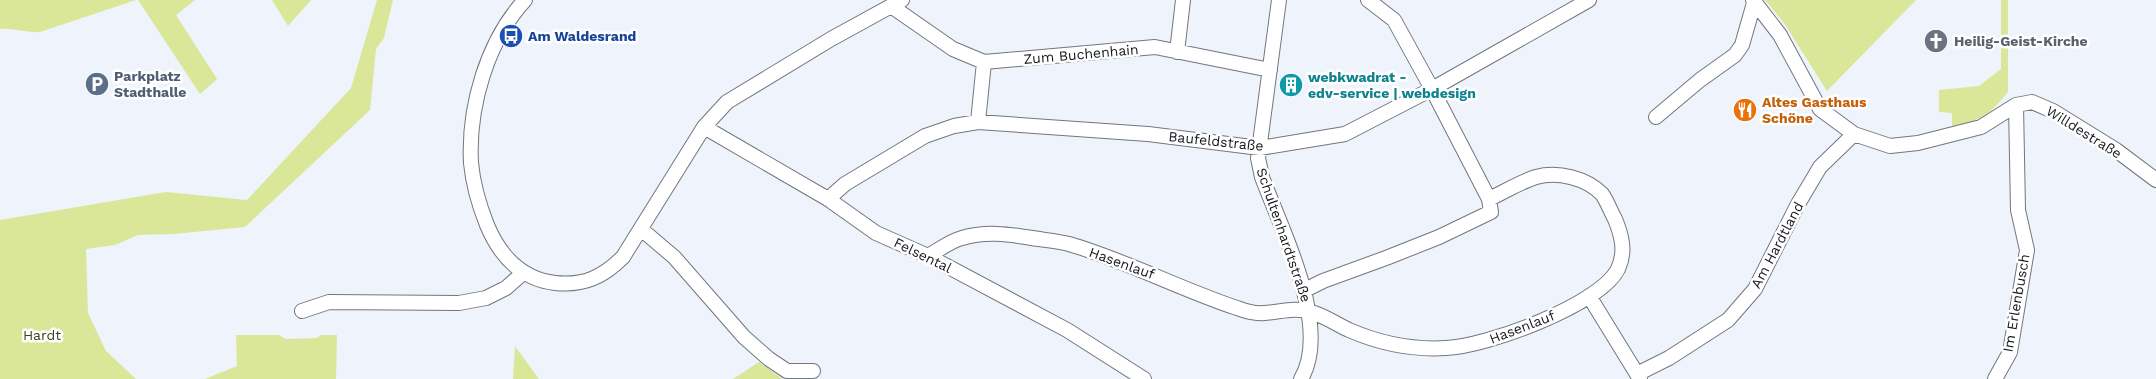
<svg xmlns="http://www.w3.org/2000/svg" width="2156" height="379" font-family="'Work Sans',sans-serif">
<rect width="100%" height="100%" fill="#eef3fc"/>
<!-- green -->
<path fill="#dae799" d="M0,0h136l-96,32c-14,1 -26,-4 -40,-3z
M138,0h57l-19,15 41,64 -17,15z
M272,0h39l-23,26z
M377,0h16l-9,38 -8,11 -6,61 -125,117 -71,7 -36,1 -23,10 -29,4 2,64 18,38 30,28h-136v-159l166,-28 81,8 104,-112z
M1765,0h151l-89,91 -43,-68z
M2001,0h7v92c-21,25 -24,27 -56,35v-14l-13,-1v-22l40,-4 22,-17z
M236,335h43l7,4 31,-1 4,-3h16l-1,44h-131l32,-13z
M515,346l24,33h-26z
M759,362l24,17h-50z"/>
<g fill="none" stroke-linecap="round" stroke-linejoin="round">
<!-- minor casing -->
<g stroke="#72767e" stroke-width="16">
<path id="minor" d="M525,0c-38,41 -57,107 -54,163 2,21 8,42 16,62 13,31 34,54 68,58 29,3 48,-6 68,-26l81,-130 23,-25 104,-63 71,-39
M1279,0l-21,158 4,19c19,52 70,150 39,202
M1368,0l26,20 38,69 57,110
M1753,0l27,35 40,74 34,25 36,12 28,-3 63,-16 35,-22 16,-3 21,9 63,39 40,30
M891,6l62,43 31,13 171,-15 115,23
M1177,52l6,-52
M1656,117l44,-37 35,-25 7,-10 12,-42
M978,122l6,-60
M704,127l124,72 48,34 52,23 139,74 77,49
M828,199l17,-15 80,-48 29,-10 24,-4 170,12 112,14 85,-14 87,-45 157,-89
M641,229l33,28 70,80 25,22 18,12h26
M928,256c11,-6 22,-15 34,-18 23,-7 46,-4 70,0 12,2 25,3 37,6 58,17 111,45 168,64 8,3 18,6 27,5 17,-1 30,-6 47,-1 14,4 25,12 38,18 30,13 65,20 97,18 39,-1 154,-43 172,-79 8,-17 4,-33 -3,-50 -4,-7 -8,-18 -13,-25 -16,-16 -44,-23 -66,-17 -16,5 -32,15 -47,22l2,13 -52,25 -53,21 -63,23 -18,9
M1589,296l51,83
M302,311l27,-9 130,1 27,-5 20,-10 17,-15
M1637,374l32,-16 59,-38 27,-31 43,-85 22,-37 34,-33
M1995,379l15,-27 17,-102 -9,-40 -2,-105"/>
</g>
<!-- minor -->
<use href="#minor" stroke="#fff" stroke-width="14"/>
</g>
<!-- icons -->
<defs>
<g id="bus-disc" transform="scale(1.25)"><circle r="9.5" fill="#1a4fb4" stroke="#fff"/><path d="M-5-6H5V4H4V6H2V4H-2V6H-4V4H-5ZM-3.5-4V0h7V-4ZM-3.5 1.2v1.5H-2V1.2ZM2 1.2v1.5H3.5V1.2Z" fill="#fff"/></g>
<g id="church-disc" transform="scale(1.25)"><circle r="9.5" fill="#6b7280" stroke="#fff"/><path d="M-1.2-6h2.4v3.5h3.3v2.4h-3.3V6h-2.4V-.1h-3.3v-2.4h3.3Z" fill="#fff"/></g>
<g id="parking-disc" transform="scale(1.25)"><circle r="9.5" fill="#5c6f8a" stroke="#fff"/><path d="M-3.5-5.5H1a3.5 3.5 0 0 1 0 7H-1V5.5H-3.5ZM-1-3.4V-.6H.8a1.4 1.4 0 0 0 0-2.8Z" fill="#fff"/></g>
<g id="building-disc" transform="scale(1.25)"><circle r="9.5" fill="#0f9aa8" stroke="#fff"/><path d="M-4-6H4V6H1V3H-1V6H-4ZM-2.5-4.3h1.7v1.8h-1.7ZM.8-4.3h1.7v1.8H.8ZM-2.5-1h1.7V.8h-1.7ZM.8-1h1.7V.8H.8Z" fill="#fff"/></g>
<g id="restaurant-disc" transform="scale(1.25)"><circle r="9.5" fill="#e8710a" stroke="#fff"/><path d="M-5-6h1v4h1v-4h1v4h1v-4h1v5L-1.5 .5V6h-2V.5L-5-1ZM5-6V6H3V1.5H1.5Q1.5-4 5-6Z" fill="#fff"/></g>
</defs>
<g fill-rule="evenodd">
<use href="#bus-disc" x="511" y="36"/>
<use href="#church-disc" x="1936" y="41"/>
<use href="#parking-disc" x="97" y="84"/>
<use href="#building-disc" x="1291" y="85"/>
<use href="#restaurant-disc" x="1745" y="110"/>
</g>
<g text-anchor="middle" stroke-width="5" stroke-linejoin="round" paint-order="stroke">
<!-- transit labels -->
<g font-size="14" font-weight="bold" fill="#164399" stroke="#fff" text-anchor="start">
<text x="528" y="41">Am Waldesrand</text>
</g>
<!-- worship labels -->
<g font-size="14" font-weight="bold" fill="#5b616d" stroke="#fff" text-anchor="start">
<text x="1954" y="46">Heilig-Geist-Kirche</text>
</g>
<!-- street labels -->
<g font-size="14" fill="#15171a" stroke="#fff">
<text transform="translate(1081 54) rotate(-5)" y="5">Zum Buchenhain</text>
<text transform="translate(2084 132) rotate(32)" y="5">Willdestraße</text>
<text transform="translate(1216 141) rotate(6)" y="5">Baufeldstraße</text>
<text transform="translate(1284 235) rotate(71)" y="5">Schultenhardtstraße</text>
<text transform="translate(1777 245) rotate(-62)" y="5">Am Hardtland</text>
<text transform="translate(923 255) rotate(26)" y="5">Felsental</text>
<text transform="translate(1122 263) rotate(20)" y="5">Hasenlauf</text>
<text transform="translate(2016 303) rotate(-80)" y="5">Im Erlenbusch</text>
<text transform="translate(1522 327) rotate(-21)" y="5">Hasenlauf</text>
</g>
<!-- service labels -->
<g font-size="14" font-weight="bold" fill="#4e5e75" stroke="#fff" text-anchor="start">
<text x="114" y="81">Parkplatz<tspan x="114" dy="16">Stadthalle</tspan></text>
</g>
<!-- culture labels -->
<g font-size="14" font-weight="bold" fill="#0d838f" stroke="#fff" text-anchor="start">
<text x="1308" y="82">webkwadrat -<tspan x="1308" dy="16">edv-service | webdesign</tspan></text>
</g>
<!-- food labels -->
<g font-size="14" font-weight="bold" fill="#c56008" stroke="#fff" text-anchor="start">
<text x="1762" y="107">Altes Gasthaus<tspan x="1762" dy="16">Schöne</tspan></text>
</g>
<!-- park labels -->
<g font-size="14" fill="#3b4119" stroke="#fff">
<text x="42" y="340">Hardt</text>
</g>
</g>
</svg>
